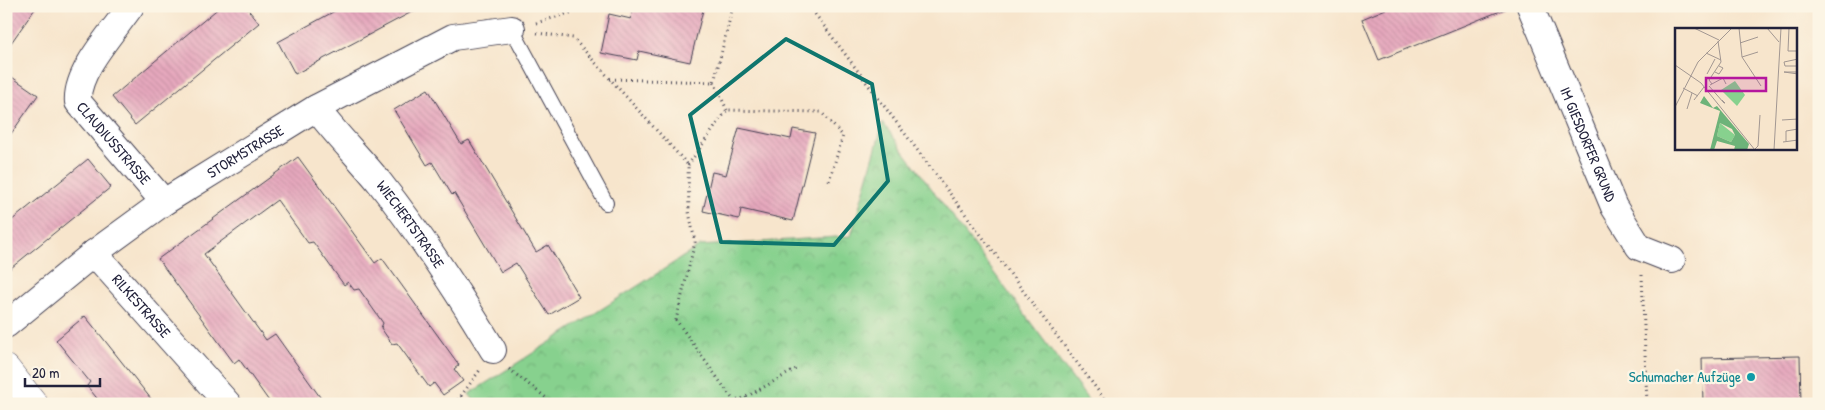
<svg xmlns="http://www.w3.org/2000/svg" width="1825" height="410" font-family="'Patrick Hand',sans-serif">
<defs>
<pattern id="park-crowns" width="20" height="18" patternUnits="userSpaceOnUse" patternTransform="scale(1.25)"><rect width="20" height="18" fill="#87d18e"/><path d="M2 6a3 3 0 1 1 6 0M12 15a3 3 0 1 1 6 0" fill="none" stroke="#74b37b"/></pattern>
<pattern id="building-back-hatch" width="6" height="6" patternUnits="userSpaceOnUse" patternTransform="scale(1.25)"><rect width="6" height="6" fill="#e6a8bd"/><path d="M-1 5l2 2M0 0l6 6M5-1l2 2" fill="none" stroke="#c590a3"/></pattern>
</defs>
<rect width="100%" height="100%" fill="#fcf5e5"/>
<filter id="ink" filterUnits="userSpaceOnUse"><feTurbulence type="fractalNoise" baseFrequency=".02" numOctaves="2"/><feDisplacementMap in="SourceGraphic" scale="10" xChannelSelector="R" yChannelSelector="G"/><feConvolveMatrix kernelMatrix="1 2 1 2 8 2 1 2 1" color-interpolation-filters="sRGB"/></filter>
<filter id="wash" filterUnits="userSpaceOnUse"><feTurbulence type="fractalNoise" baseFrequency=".0096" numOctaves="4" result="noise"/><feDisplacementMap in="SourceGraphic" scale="20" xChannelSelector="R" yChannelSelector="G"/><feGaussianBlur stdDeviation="1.12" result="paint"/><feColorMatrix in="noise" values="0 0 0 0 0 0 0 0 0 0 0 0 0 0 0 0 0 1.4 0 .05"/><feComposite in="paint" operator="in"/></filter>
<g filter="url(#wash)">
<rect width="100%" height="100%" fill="#f7e5cc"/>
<!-- park -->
<path fill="url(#park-crowns)" stroke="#547a64" d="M883,123l208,281h-614l-8,-10 231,-148 151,-10z"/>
<g id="blocks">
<!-- building -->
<path fill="url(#building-back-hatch)" d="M6,6h31l-31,44z
M221,6h24l14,17 -124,102 -23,-28z
M344,6h79l-128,68 -17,-32z
M633,6h71l-14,56 -51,-11 -2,9 -36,-7 8,-39 22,5z
M1393,6h117v1l-131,53 -17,-41z
M6,73l32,22 -32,46z
M428,89l33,55 8,-4 67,112 12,-7 31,52 -30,18 -33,-52 -15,9 -47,-79 -2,2 -20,-33 -5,3 -33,-55z
M739,128l52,11 2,-10 22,4 -22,88 -52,-12 -2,10 -36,-8 9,-39 14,3z
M298,157l77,106 7,-5 77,107 -5,4 9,12 -20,14 -9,-12 -5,4 -32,-44 -5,1 -11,-16 2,-5 -24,-34 -5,1 -6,-8 -4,3 -31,-43 -5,1 -31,-43 -73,54 62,86 9,-6 50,70h-54l-32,-45 -5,4 -76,-104z
M88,159l23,28 -105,85v-47z
M85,316l17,21 53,67h-48l-2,-4 -5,2 -13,-16 3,-4 -34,-42z
M1800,356l1,48h-98l-1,-46z"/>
</g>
</g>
<g filter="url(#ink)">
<use href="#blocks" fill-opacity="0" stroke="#423f51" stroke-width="1"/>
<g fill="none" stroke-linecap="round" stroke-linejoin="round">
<!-- service casing -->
<g stroke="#423f51" stroke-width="16">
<path id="service" d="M512,29l94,174"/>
</g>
<!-- minor casing -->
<g stroke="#423f51" stroke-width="28">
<g id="minor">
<path id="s1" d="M131,6c-17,25 -56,66 -53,96l86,100"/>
<path id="s2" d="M1530,6l84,201 25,40 33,13"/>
<path id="s3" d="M316,108c20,27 43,49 64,75 42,53 78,109 113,167"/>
<path id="s4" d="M94,253l134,151"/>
<path id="s5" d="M6,325l88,-72 70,-51 152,-94 137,-71 59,-8"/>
</g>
</g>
<!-- tertiary casing -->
<g stroke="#423f51" stroke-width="29">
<path id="tertiary" d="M6,369l28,35"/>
</g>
<!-- path -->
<path stroke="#423f51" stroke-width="3" stroke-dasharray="1 4" stroke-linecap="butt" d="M809,6l299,398
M536,23l57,-17
M537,33l36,5 115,127 1,47 6,30 -19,78 58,81
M610,79l104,3 19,-76
M714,82l13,28
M688,165l39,-55 94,2 22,24 -14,45
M1642,275l5,129
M509,369l45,35
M461,396l6,8
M746,397l3,7
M455,404l25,-34
M728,404l18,-7 50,-28"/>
<!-- service -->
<use href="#service" stroke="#fff" stroke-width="14"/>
<!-- minor -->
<use href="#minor" stroke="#fff" stroke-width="26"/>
<!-- tertiary -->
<use href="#tertiary" stroke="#fff" stroke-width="28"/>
</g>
</g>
<!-- marked area -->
<path fill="none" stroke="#0f766e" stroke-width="4" stroke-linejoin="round" d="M786,39l86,45 16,97 -54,64 -113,-3 -31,-127z"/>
<!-- markers -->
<circle fill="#0f9aa8" stroke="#fcf5e5" stroke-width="2" cx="1751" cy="377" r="5"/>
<g text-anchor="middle" stroke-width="4.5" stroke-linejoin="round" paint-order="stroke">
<!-- street labels -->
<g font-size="15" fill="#22223b" stroke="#fcf5e5">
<text dy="5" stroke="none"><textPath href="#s1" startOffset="166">CLAUDIUSSTRASSE</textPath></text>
<text dy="5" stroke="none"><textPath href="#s2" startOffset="150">IM GIESDORFER GRUND</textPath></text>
<text dy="5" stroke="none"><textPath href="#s5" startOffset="296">STORMSTRASSE</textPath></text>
<text dy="5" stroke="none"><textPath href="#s3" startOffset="150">WIECHERTSTRASSE</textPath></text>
<text dy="5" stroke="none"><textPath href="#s4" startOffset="71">RILKESTRASSE</textPath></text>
</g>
<!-- culture labels -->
<g font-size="15" fill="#0d838f" stroke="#fcf5e5" text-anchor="end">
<text x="1741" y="382">Schumacher Aufzüge</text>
</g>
</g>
<!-- overview -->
<g transform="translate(1675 28)">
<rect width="122" height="122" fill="#f7e5cc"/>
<path d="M45,95l15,12 -4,7 -14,-6z" fill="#87d18e"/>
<path d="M29,68l9,12 4,-2 32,38 -2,6h-13l1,-4 -18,-5 -3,9h-4l10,-39 -20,-8zM45,95l12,6 3,6 -4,7 -14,-6z" fill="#6db379" fill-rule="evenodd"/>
<path d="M60,53l10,14 -8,11 -16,-16z" fill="#87d18e"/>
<path fill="none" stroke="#a29792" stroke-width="1" d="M19,0l25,12M64,0l3,29 19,29M92,0l12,14M114,0l-1,23h10M65,15l18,-6M31,25l15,7M67,29l16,-5M123,31l-14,3 1,4h13M0,37l26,18 54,67M40,44l4,2 4,-6 -4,-2M123,44h-14l14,2M32,46l8,-15M37,56l-3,-4 12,-18 -3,-21M35,57l13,-7 3,6M34,58l15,17h1l-3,-3M8,60l15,8M19,72l10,-13M0,79l23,-45 34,-34M12,81l5,-16M107,92l16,-1M111,113v-10l12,-2M108,114l15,-2M79,122l4,-4 2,-31M99,122l7,-122"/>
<path fill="#b5179e" fill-opacity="0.15" stroke="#b5179e" stroke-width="2.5" d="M31,50h60v13h-60z"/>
<rect width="122" height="122" fill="none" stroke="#22223b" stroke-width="2.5"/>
</g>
<!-- margin -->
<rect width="1825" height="410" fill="none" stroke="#fcf5e5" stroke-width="25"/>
<!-- scale -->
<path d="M25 378v8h75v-8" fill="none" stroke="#22223b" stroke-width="2.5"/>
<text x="32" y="378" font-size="15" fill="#22223b" stroke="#fcf5e5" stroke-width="4" paint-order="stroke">20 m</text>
</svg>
